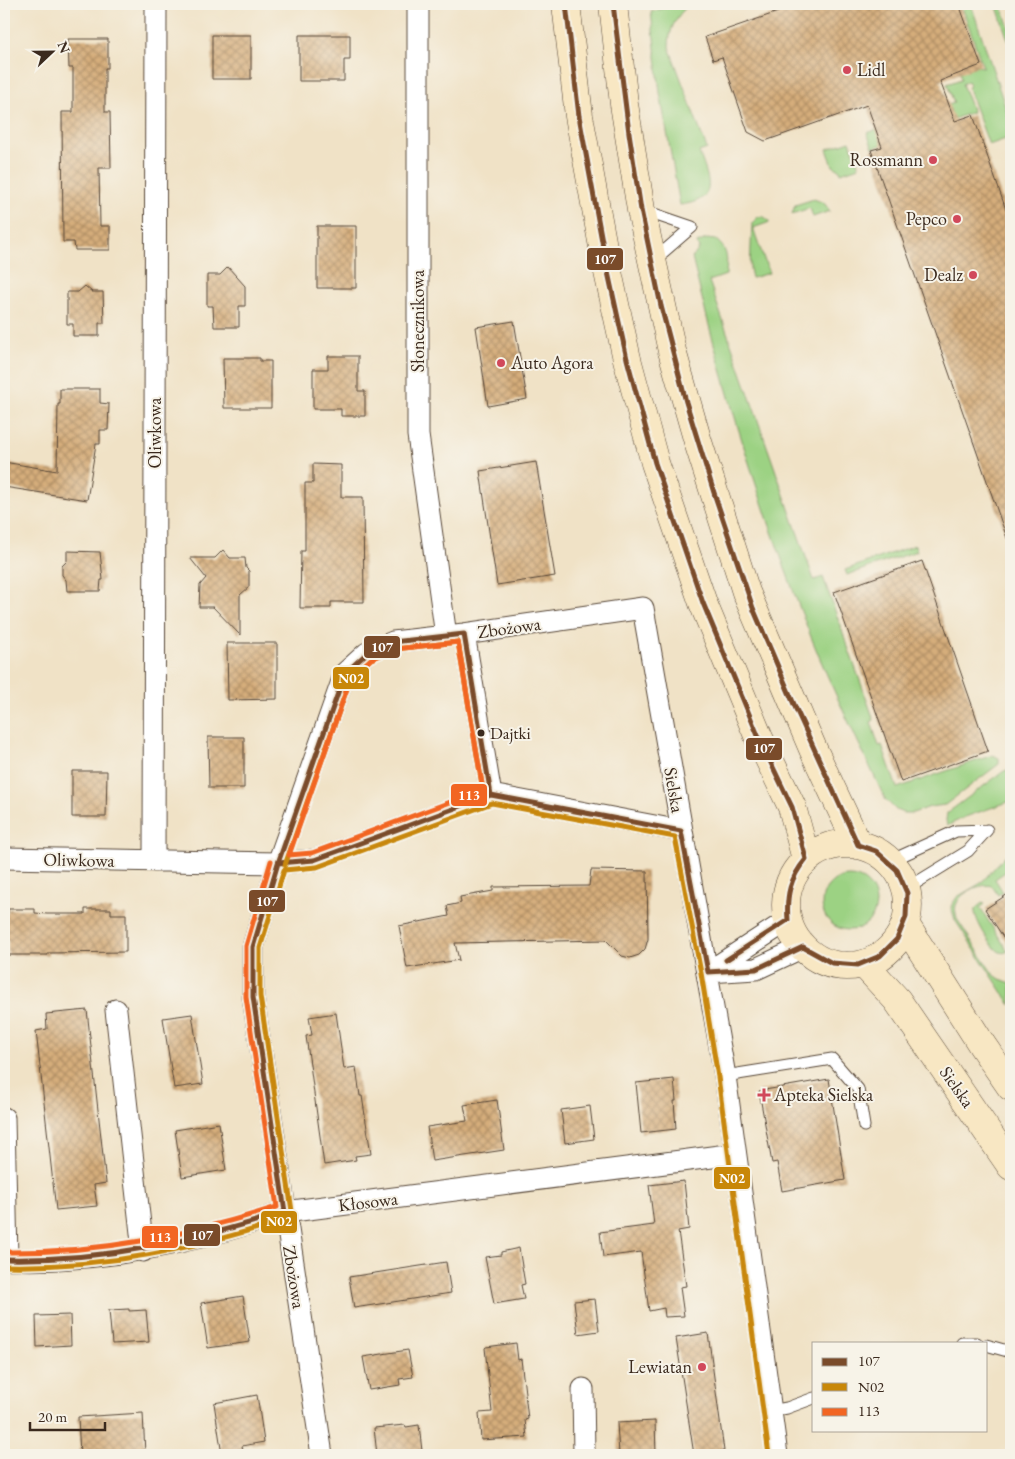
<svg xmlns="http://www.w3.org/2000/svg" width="1015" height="1459" font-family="'EB Garamond',serif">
<defs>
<pattern id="building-cross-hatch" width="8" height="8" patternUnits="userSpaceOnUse" patternTransform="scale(1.25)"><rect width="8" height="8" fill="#d5ad7b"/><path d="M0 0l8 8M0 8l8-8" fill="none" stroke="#ae8d64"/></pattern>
</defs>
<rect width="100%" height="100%" fill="#f7f3e8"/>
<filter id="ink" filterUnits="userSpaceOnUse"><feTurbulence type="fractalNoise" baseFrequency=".02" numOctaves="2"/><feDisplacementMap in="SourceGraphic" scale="10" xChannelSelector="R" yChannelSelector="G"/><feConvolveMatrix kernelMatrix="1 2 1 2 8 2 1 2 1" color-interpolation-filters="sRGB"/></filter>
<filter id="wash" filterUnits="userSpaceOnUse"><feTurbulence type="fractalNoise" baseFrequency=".0096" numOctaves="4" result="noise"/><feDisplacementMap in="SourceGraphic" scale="20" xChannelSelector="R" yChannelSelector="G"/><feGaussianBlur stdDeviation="1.12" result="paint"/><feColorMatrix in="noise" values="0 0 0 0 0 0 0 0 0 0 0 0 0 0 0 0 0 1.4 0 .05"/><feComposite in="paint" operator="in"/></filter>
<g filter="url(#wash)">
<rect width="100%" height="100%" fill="#f0e2c6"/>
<!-- green -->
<path fill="#9cd283" stroke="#6c7e50" d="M677,4h13c-14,12 -21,24 -21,43l38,102 -8,3c10,28 21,48 -19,53l-20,-112 -9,-81z
M961,4h10l40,120v13l-22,8 -21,-57 2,-3 -2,-4 -6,3 11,28 -100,36 -6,-15 87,-30 -7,-19 14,-5 -1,-6 18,-7 5,1z
M996,4h5l10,30v15z
M850,141l9,26 -18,6 -1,-3 -7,-4 -6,-17z
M814,199l10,4 6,8 -17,6 -3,-9 -18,6 3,-9z
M763,216l7,6 -17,6 16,45 -17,5 -2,-9 2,-46 6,-6z
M706,239l10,1c13,10 11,20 10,35l-17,6 105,299 9,-3 51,143 -3,2 8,24 3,-1 15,43 96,-33 6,3v6l-54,41 -15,2 -17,6h-10l-7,-3 -11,-11c-25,-54 -52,-107 -74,-162 -49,-124 -88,-250 -119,-379l7,-9 -2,-6z
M915,545l2,6 -70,24 -2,-5z
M1008,770l3,1v30l-46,16 -18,9 -1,-6 1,-7 57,-42z
M1011,849v19l-16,11 8,13 -5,3 -6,-9c-11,-3 -31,6 -35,17 -3,5 -1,11 0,16l36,55 7,5 11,4v22l-56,-85 -4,-14 6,-9 24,-14z
M822 903a27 27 0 1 1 54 0a27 27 0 1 1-54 0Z
M982,903l3,1 -5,4 28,43c-3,2 -4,2 -8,1 -8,-3 -27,-34 -25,-43z"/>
<g id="blocks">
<!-- building -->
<path fill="url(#building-cross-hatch)" d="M801,4h158l22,61 -41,16 15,40 18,-6 38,109v317h-3l-137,-391 11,-3 -15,-42 -102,36 -17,-9 -26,-75 -9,3 -8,-23z
M212,35h39v44h-39z
M299,35h51v25h-6v21h-45z
M68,39h40v29h-3v44h5l1,56h-12l1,58h10v24h-35l-1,-8h-11l-1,-130h11v-44h-4z
M317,226h39v62h-39z
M228,267l17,19v20h-6v21h-25l-1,-21h-6v-31h13z
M85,286l7,6h11l1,31h-5v13h-26v-12h-6v-32h11z
M514,321l13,78 -39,7 -12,-79z
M328,356h30v35h7v25h-24v-7h-28v-40h15z
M223,358h37v3h11v47h-47z
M60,389h40v14l9,1 -1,26h-8v14h-4l-9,56 -83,-13v-25l53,9 1,-67h2z
M536,462l19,114 -58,9 -17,-114z
M313,464l28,1v32h22l1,105h-33v6h-31l1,-57h4v-68h8z
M223,550l7,8h15l1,10 3,3v16l-9,8v40l-27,-28h-14l1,-22 6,-7 -16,-20h25z
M67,551l33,1 3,28h-2l-1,11h-33l-1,-11 -4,-5v-9l5,-5z
M922,561l66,190 -87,31 -67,-190z
M227,643h50v56l-49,1z
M208,737h36v51h-35z
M72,771h35l-1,46h-34z
M591,870l56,1 1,68 -3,10 -6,6 -9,3 -8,-2 -16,-16 -151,3 4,17 -52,8 -8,-42 50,-10 -2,-10 14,-3 -1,-6 33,-6v-4l96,-1z
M1011,892v57l-26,-40z
M8,909h27v4l12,1h38v-5h26v5h15v38l-78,1v2h-40v-15h-4v-27h4z
M87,1010l19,173 -12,2 3,21 -41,4 -20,-179 11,-2 -1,-15z
M336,1013l8,56 12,-2 4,29h2l9,58 -16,2 1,4 -32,5 -18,-129 6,-1 -3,-18z
M192,1014l11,70 -29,4 -11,-70z
M674,1079l2,22h-2l2,28 -35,4 -5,-50z
M829,1079l16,101 -63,11 -5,-29 -5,1 -13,-72z
M497,1100l7,50 -72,11 -5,-34 40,-6 -3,-16z
M590,1106l4,33 -29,4 -4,-33z
M219,1123l7,47 -44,7 -7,-47z
M684,1181l5,48 -11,2 8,55 -6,1 4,29 -19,1 -1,-9 -15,3 -8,-59 -38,5 -3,-25 54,-7 -5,-40z
M519,1248l6,36 -4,1 3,14 -30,5 -9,-47 16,-2v-3z
M446,1262l5,31 -97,15 -5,-31z
M243,1296l7,46 -42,6 -7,-45z
M595,1299l4,32 -21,3 -4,-33z
M129,1309v2l17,-1 3,32 -37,2 -3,-34z
M70,1315l1,30 -34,2 -1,-31z
M708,1333l16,118 -30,4 -18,-117z
M516,1343l2,17 3,-1 7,60 -3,1 2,17 -46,3 -2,-27 13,-1 -7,-64 1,-1z
M408,1350l5,27 -14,2 1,6 -31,5 -6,-33z
M257,1395l7,47 -22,4 2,9h-22l-8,-52z
M143,1413l2,41 -10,1h-55l-2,-38z
M655,1421l1,34h-37l-2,-32z
M405,1425l1,2 13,-2 3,26 -13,1v3h-32l-3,-27z"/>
</g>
</g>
<g filter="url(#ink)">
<use href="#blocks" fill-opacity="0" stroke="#564637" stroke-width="1"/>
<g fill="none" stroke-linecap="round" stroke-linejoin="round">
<!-- lane casing -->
<g stroke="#564637" stroke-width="13">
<path id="lane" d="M642,210l50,17
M654,260l38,-33
M890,861l66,-30 31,-1
M906,889l62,-38 19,-21
M725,1076l107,-17 26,30 6,37
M962,1343h15
M986,1345l25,7
M771,1411l16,-3 27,-10"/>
</g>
<!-- street casing -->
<g stroke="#564637" stroke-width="23">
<path id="street" d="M418,4v431l28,201
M464,634l27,161
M4,858l274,5 67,-190 22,-20 26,-11 71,-8 179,-26 82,468 52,379
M154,861l2,-857
M710,971l78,-51
M708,972l48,-3 47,-22
M116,1010l27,241
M4,1118l3,141
M4,1259c96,5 190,-17 281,-47l450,-58
M583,1389l1,66
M322,1455l-69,-458v-50l25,-84 36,-3 177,-65 190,36"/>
</g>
<!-- secondary casing -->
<g stroke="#564637" stroke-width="29">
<path id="secondary" d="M566,4l13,112 27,147 21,96 28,104 48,140 56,135 33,69 14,52
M613,4l11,100 17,106 31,141 26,91 48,150 67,157 45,96
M786 905a61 61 0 1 1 122 0a61 61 0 1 1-122 0Z
M905,924l77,121 29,42
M864,964l33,36 114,166"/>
</g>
<!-- lane -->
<use href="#lane" stroke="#fff" stroke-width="11"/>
<!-- street -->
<use href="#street" stroke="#fff" stroke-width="21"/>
<!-- secondary -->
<use href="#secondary" stroke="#f8e7c3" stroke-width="28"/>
<!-- bus-1 casing -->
<g stroke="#f7f3e8" stroke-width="9">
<path id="bus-1" d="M566,4l13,112 27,147 21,96 28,104 48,140 56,135 33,69 14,52c-16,19 -20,36 -18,61l-62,40
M613,4l16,129 12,77 20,96 25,96 29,94 38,112 43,101 62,136 18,6 21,19 10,23 -1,24 -9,22 -17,17 -22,9 -26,-2 -29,-16 -47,22 -48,3
M278,863l67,-190 22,-20 26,-11 71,-8 27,161
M4,1259c102,2 185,-17 281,-47l-32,-215v-50l25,-84 36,-3 177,-65 190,36 27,141"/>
</g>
<!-- bus-2 casing -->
<g stroke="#f7f3e8" stroke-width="9">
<path id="bus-2" d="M285,865l66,-188 20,-18 24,-10 63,-7 26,154
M4,1266c102,2 186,-16 283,-47l4,-2 1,-6 -32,-215v-48l24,-78 33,-3 175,-64 183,34 26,136 17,104 51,378"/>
</g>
<!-- bus-3 casing -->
<g stroke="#f7f3e8" stroke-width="9">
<path id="bus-3" d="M458,642l25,148 -171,63 -23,2 62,-178 20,-18 24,-10z
M4,1252c97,1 181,-16 273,-45l-31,-210v-51l25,-85"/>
</g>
<!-- bus-1 -->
<use href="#bus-1" stroke="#7a4b2a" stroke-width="5"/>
<!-- bus-2 -->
<use href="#bus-2" stroke="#c88708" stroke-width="5"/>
<!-- bus-3 -->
<use href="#bus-3" stroke="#f26522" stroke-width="5"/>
</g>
</g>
<!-- markers -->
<g fill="#d1495b" stroke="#f7f3e8" stroke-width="2">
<circle cx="847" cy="70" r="5"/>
<circle cx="933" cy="160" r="5"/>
<circle cx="957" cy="219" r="5"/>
<circle cx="973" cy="275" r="5"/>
<circle cx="501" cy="363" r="5"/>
<path d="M761.5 1087.5h5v5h5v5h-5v5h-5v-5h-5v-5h5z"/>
<circle cx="702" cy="1367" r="5"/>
</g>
<circle fill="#3b2a1e" stroke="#f7f3e8" stroke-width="2" cx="481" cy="733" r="4.5"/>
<g text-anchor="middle" stroke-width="4" stroke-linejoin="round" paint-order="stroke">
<!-- bus labels -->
<g font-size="17" fill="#3b2a1e" stroke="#f7f3e8" text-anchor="start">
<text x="490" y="739">Dajtki</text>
</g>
<!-- poi labels -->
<g font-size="18" fill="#3b2a1e" stroke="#f7f3e8" text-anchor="end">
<text x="857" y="76" text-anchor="start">Lidl</text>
<text x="923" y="166">Rossmann</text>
<text x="947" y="225">Pepco</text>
<text x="963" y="281">Dealz</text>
<text x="511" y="369" text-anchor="start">Auto Agora</text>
<text x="774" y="1101" text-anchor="start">Apteka Sielska</text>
<text x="692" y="1373">Lewiatan</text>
</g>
<!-- street labels -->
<g font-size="18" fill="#3b2a1e" stroke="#f7f3e8">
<text transform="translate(418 321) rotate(-90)" y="6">Słonecznikowa</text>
<text transform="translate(155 433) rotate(-90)" y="6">Oliwkowa</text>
<text transform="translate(509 628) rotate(-8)" y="6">Zbożowa</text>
<text transform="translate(674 790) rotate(80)" y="6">Sielska</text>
<text transform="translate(79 860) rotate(1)" y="6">Oliwkowa</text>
<text transform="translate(957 1087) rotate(55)" y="6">Sielska</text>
<text transform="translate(368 1202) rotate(-7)" y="6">Kłosowa</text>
<text transform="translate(294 1277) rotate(81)" y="6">Zbożowa</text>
</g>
</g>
<g stroke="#f7f3e8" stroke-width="2">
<rect x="586" y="247" width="38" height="24" rx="5" fill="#7a4b2a"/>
<rect x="363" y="635" width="38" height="24" rx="5" fill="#7a4b2a"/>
<rect x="332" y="666" width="38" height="24" rx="5" fill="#c88708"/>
<rect x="745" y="737" width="38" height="24" rx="5" fill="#7a4b2a"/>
<rect x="450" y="783" width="38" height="24" rx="5" fill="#f26522"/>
<rect x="248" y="889" width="38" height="24" rx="5" fill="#7a4b2a"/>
<rect x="713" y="1166" width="38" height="24" rx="5" fill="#c88708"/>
<rect x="260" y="1210" width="38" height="24" rx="5" fill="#c88708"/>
<rect x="183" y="1223" width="38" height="24" rx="5" fill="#7a4b2a"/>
<rect x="141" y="1225" width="38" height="24" rx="5" fill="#f26522"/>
</g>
<g font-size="14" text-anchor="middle" font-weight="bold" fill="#fff">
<text x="605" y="264">107</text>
<text x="382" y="652">107</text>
<text x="351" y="683">N02</text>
<text x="764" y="753">107</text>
<text x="469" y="800">113</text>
<text x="267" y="906">107</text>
<text x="732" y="1183">N02</text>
<text x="279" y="1226">N02</text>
<text x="202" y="1240">107</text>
<text x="160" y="1242">113</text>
</g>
<!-- margin -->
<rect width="1015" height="1459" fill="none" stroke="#f7f3e8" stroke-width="20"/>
<!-- legend -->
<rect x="812" y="1342" width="175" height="90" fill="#f7f3e8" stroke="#aca397"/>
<rect x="822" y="1358" width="25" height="8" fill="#7a4b2a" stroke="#aca397"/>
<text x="858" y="1366" font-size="15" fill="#3b2a1e">107</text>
<rect x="822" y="1383" width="25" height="8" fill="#c88708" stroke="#aca397"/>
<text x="858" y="1392" font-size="15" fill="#3b2a1e">N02</text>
<rect x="822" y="1408" width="25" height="8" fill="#f26522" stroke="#aca397"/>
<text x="858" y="1416" font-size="15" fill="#3b2a1e">113</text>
<!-- north arrow -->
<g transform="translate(52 52) rotate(68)" stroke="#f7f3e8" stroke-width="4" paint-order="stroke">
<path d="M0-4L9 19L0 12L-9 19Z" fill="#3b2a1e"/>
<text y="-8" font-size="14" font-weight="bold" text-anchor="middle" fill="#3b2a1e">N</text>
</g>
<!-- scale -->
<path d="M30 1422v8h75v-8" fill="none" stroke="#3b2a1e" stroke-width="2.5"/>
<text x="38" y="1422" font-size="15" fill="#3b2a1e" stroke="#f7f3e8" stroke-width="4" paint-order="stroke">20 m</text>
</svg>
